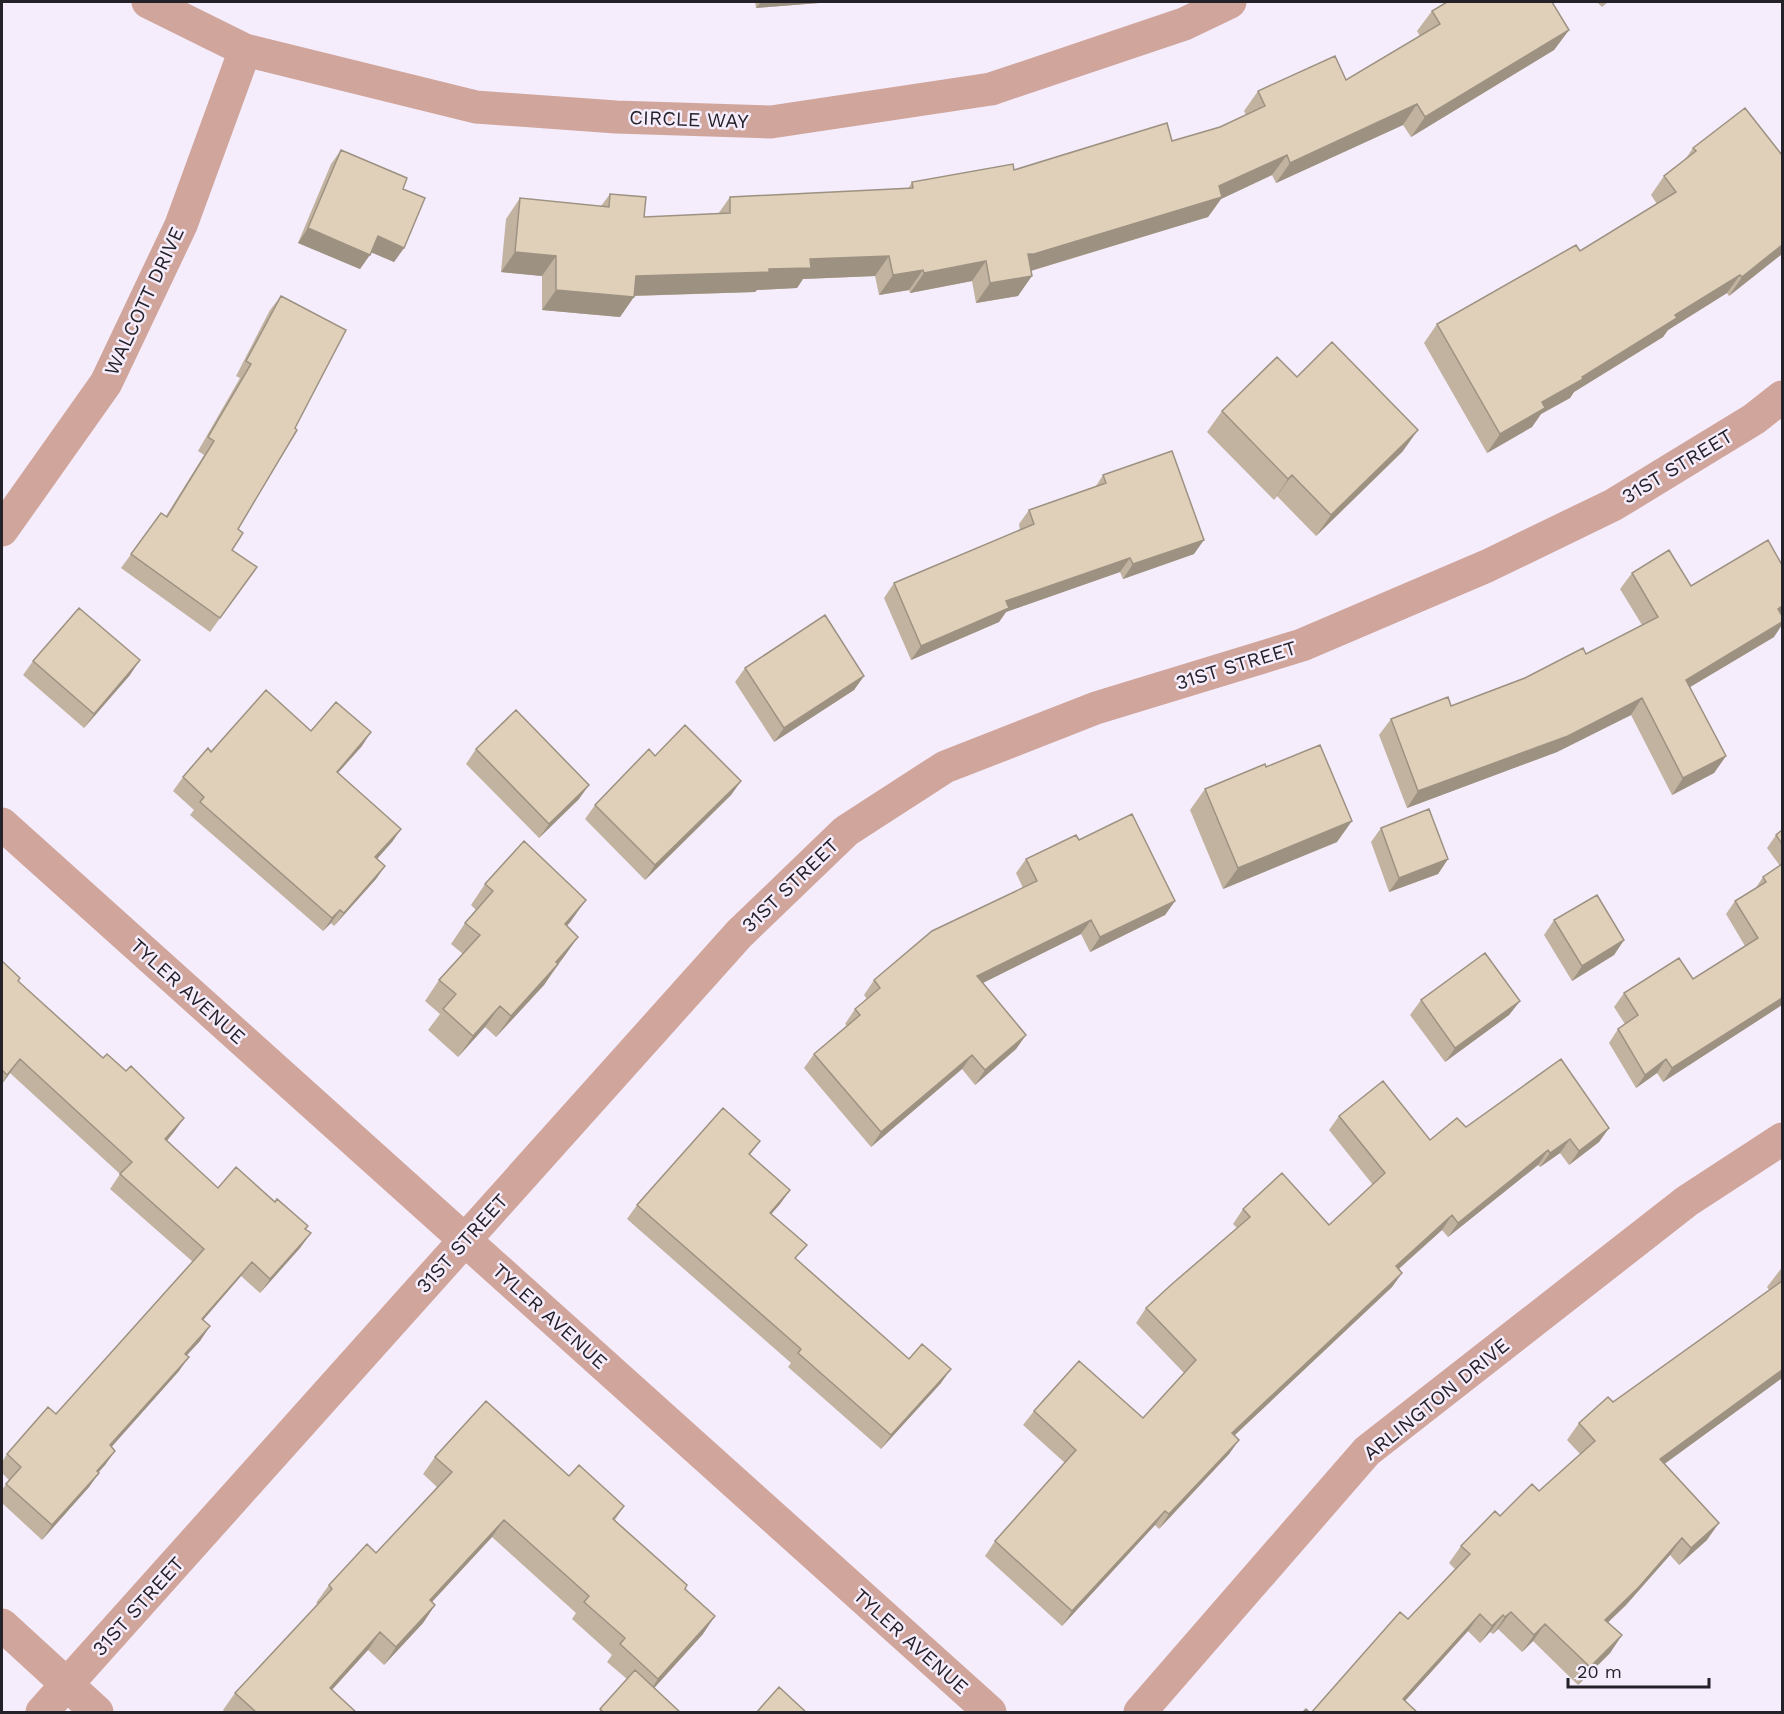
<svg xmlns="http://www.w3.org/2000/svg" width="1784" height="1714" font-family="'Work Sans',sans-serif">
<rect width="100%" height="100%" fill="#f5edfc"/>
<g fill="none" stroke-linecap="round" stroke-linejoin="round">
<!-- minor -->
<path stroke="#d0a59c" stroke-width="33" d="M148,2l97,48 231,57 140,10 155,5 220,-33 193,-65 46,-22
M2,530l104,-147 75,-158 64,-175
M2,824l988,888
M2,1625l95,87
M42,1712l697,-778 107,-103 99,-64 151,-59 206,-63 185,-79 126,-61 141,-86 28,-22
M1140,1712l227,-261 320,-250 95,-62"/>
</g>
<!-- wall -->
<path fill="#c1b3a0" d="M755,2h65l-1,1 -63,5z
M1597,2h11l-6,5z
M1432,11l137,19 -15,20 -143,87 -8,-12 -127,58 -4,-8 -51,24 -13,18 -177,54 -13,25 -42,7 -4,-22 -62,12 -1,-3 -30,5 -4,-19 -72,3 -6,9 -40,2 -2,2 -121,4 -14,21 -78,-7v-34l-41,-4 5,-53 14,-21 81,8 9,-12 34,23 74,-3 12,-17 178,-8 4,-7 102,-12 158,-29 48,-14 26,-12 -2,-4 14,-20 88,-11 74,-44 -3,-5z
M1693,148l89,106 -53,42 -2,-3 -59,37 -5,7 -89,55 -4,6 -29,16 -9,13 -45,26 -63,-110 13,-19 143,-73 77,-47 -6,-9 13,-19 20,-15z
M341,150l62,39 1,59 -10,14 -23,-10 -11,17 -62,-26 33,-79z
M281,296l-43,233 -6,21 25,17 -47,65 -89,-64 40,-55 5,3 38,-61 -6,-4 42,-73 -4,-2 34,-66z
M1297,377l106,74 -87,85 -39,-40 -3,4 -67,-68 15,-21z
M1103,475l91,79 -71,25 -3,-7 -114,40 -7,10 -88,38 -27,-62 10,-15 126,-53 -1,-6 10,-14 67,-24z
M1632,573l59,13 83,51 -84,50 36,69 -12,17 -42,22 -41,-80 -74,37 -150,56 -28,-73 12,-16 60,-13 135,-52 56,-29 -22,-36z
M33,661l97,14 -46,53 -61,-53z
M745,668l119,8 -10,14 -80,52 -39,-60z
M311,731l51,15 -24,27 63,56 -9,13 -15,17 8,7 -9,13 -42,47 -3,-3 -8,8 -133,-116 4,-5 -21,-19 10,-14z
M476,749l103,50 -40,39 -73,-74z
M655,756l86,25 -10,14 -86,85 -60,-61 10,-14z
M1205,789l132,53 -114,47 -33,-79z
M1381,828l67,31 -10,15 -49,18 -18,-50z
M1782,830v175l-119,77 -6,-9 -21,15 -27,-45 9,-14 7,-5 -11,-17 10,-14 69,-14 52,-33 -19,-32 9,-13 20,-12 8,-12 17,-11 -13,-18 9,-13z
M1079,840l96,61 -10,14 -75,37 -9,-18 -99,49 44,52 -10,14 -41,36 -13,-16 -91,78 -67,-79 10,-14 33,-28 -2,-2 10,-15 12,-10 -3,-4 10,-15 149,-92 -7,-15 10,-14z
M485,884l86,37 -4,5 11,11 -34,48 -48,52 -11,-10 -27,30 -30,-27 12,-16 -15,-13 14,-21 24,-26 -12,-10 14,-21 11,-13 -5,-5z
M1554,920l70,20 -10,15 -42,26 -28,-46z
M2,961l16,20 85,77 23,13 58,47 -17,23 51,47 88,41 5,4 -11,15 -40,45 -19,-17 -38,44 7,6 -10,15 -13,14 -8,16 -68,76 4,4 -10,14 -6,7v1l-10,14 -47,53 -40,-37v-13l7,-10 -7,-7v-11l5,-8 49,-40 137,-152 -83,-73 10,-15 -110,-101 -8,11z
M1421,1000l99,1 -11,14 -64,47 -35,-47z
M1339,1116l91,24 36,-13 143,1 -10,14 -30,23 -9,-12 -20,14 -2,-2 -90,72 -6,-7 -43,39 3,4 -10,14 -158,149 5,4 -10,14 -70,75 -4,-4 -93,101 -77,-70 10,-15 70,-78 -42,-38 11,-14 109,7 41,-45 -48,-50 10,-15 91,-80 -4,-4 10,-15 86,16 44,-40 -44,-55z
M760,1141l-10,14 40,35 -10,14 -9,10 25,46 113,99 32,24 -60,66 -93,-82 3,-4 -164,-144 10,-14z
M1782,1268v110l-118,86 43,76 -28,25 -9,-10 -44,50 -18,17 14,13 -12,18 -32,32 -45,-44 -11,11 -24,-23 -5,5 -3,-2 -10,11 -12,-12 -63,70 -94,12 97,-94 47,-50 -6,-6 12,-17 39,-30 39,-25 41,-37 -13,-14 12,-17 34,-21 156,-112 -2,-3 13,-17z
M435,1457l134,19 55,30 -9,14 70,69 18,45 -49,54 27,25h-83l29,-34 -20,-17 5,-7 -40,-36 4,-6 -84,-76 -60,65 3,3 -12,18 -39,42 -16,-15 -36,40 25,23h-132l-2,-3 12,-17 83,-89 -2,-1 13,-18 47,-32 61,-66 -14,-13z"/>
<!-- shaded-wall -->
<path fill="#9d9282" d="M761,2h59l-1,1 -63,5z
M1569,30l-15,20 -143,87 14,-20z
M1417,104l-14,21 -127,58 14,-20z
M1287,155l-15,20 -51,24 -13,18 -188,57 8,-20 191,-68z
M308,228l62,27 -10,14 -62,-26z
M378,236l26,12 -10,14 -26,-11z
M1782,245v9l-53,42 13,-19z
M515,252l41,4 -14,20 -41,-4z
M889,256l-14,20 -72,3 -6,9 -40,2 -2,2 -129,4 8,1 -14,20 -78,-7 14,-20 80,-14 133,-7 41,-10z
M986,261l-14,20 -62,12 14,-20z
M923,270l-14,20 -30,5 14,-20z
M1740,275l-13,18 -59,37 -5,7 -89,55 -4,6 -29,16 -9,13 -45,26 13,-19 42,-32 133,-87z
M1032,276l-14,20 -42,7 14,-20z
M1418,430l-15,21 -87,85 15,-21z
M1292,475l-15,21 -3,4 14,-21z
M1204,540l-10,14 -71,25 10,-15z
M1130,558l-10,14 -114,40 -7,10 -88,38 10,-14 85,-45z
M1782,606v9l-4,-6z
M1782,622v3l-8,12 -99,59 11,-16z
M140,660l-10,15 -46,53 10,-14z
M864,676l-10,14 -80,52 10,-14z
M1642,698l-11,17 -74,37 -150,56 11,-17z
M371,732l-9,14 -35,39 10,-13z
M1726,756l-12,17 -42,22 11,-17z
M741,781l-10,14 -86,85 10,-15z
M589,785l-10,14 -40,39 10,-14z
M1352,821l-15,21 -114,47 15,-21z
M401,829l-9,13 -26,29 9,-14z
M1448,859l-10,15 -49,18 10,-14z
M385,866l-9,13 -42,47 10,-13z
M586,900l-15,21 -21,24 15,-21z
M1175,901l-10,14 -75,37 10,-15z
M340,910l-9,13 -8,8 9,-13z
M1091,920l-10,14 -114,57 10,-15z
M578,937l-15,21 -18,20 13,-14 -14,21 -48,52 15,-21z
M1624,940l-10,15 -42,26 10,-15z
M1782,998v7l-119,77 9,-14z
M1520,1001l-11,14 -64,47 10,-14z
M500,1006l-15,21 -27,30 15,-21z
M1026,1035l-10,14 -41,36 10,-15z
M972,1055l-10,14 -91,78 10,-15z
M20,1059l-10,14 -8,11 5,-9z
M1666,1059l-9,14 -21,15 9,-13z
M184,1118l-10,14 -19,22 10,-15z
M1609,1128l-10,14 -30,23 10,-14z
M1570,1139l-10,14 -20,14 10,-14z
M1548,1150l-10,15 -90,72 10,-14z
M790,1190l-10,14 -20,23 10,-14z
M1452,1215l-10,15 -56,50 10,-14z
M311,1233l-11,15 -40,45 10,-14z
M252,1262l-11,14 -49,57 10,-14z
M1402,1273l-10,14 -170,160 10,-14z
M210,1326l-10,15 -25,27 10,-14z
M189,1357l-10,14 -79,89 10,-15z
M951,1369l-10,14 -60,66 10,-14z
M1782,1370v8l-134,98 12,-17z
M1239,1440l-10,14 -70,75 10,-15z
M115,1451l-10,14 -18,20 10,-14z
M99,1473l-10,14 -47,53 10,-15z
M1165,1511l-10,14 -93,101 10,-15z
M504,1520l-12,17 -75,81 13,-18z
M1719,1523l-12,17 -28,25 12,-17z
M1682,1538l-12,17 -44,50 -33,32 12,-17z
M435,1605l-12,18 -39,42 12,-18z
M1511,1612l-13,17 -5,5 12,-17z
M1480,1614l-12,17 -74,82 9,-14z
M1503,1615l-13,17 -10,11 12,-17z
M715,1616l-12,18 -57,63 12,-18z
M1545,1624l-12,17 -11,11 12,-17z
M380,1632l-12,18 -51,56 13,-18z
M1622,1635l-12,18 -32,32 12,-18z"/>
<!-- building -->
<path fill="#e0d0ba" stroke="#9d9282" stroke-width="1.5" d="M1447,2h105l17,28 -144,87 -8,-13 -127,59 -3,-8 -68,31 3,11 -188,57h-6l4,22 -42,7 -4,-22 -62,12 -1,-3 -30,5 -4,-19 -79,3 1,9 -42,1v3l-133,4 -2,21 -78,-7v-34l-41,-4 5,-54 89,9 1,-13 36,3 -2,20 86,-4v-16l183,-9 -1,-6 101,-18 1,6 153,-47 5,18 48,-14 45,-21 -7,-15 77,-35 11,24 94,-56 -8,-13z
M1745,108l37,47v90l-40,32 -2,-2 -65,40 2,3 -95,59 1,2 -41,23 3,6 -45,26 -63,-110 139,-79 4,6 96,-59 -12,-16 32,-25 -3,-3z
M341,150l66,28 -4,11 22,9 -21,50 -26,-12 -8,19 -62,-27z
M281,296l65,34 -51,98 2,2 -59,99 5,4 -11,17 25,17 -37,51 -89,-64 30,-41 6,4 47,-76 -6,-4 43,-73 -5,-3z
M1332,342l86,88 -87,85 -39,-40 -4,4 -66,-68 55,-54 20,20z
M1172,451l32,89 -71,24 -3,-6 -124,43 3,7 -88,38 -27,-63 140,-59 -5,-14 77,-27 -3,-8z
M1768,540l14,25v41l-4,3 4,7v6l-96,58 40,76 -43,22 -41,-80 -74,38 -150,55 -27,-72 57,-22 3,9 74,-28 58,-30 3,6 72,-37 -26,-44 37,-23 22,36z
M79,608l61,52 -46,54 -61,-53z
M825,615l39,61 -80,52 -39,-60z
M266,690l45,41 25,-29 35,30 -34,40 64,57 -26,28 10,9 -41,47 -4,-3 -8,8 -132,-116 4,-5 -21,-20 25,-29 3,4z
M516,710l73,75 -40,39 -73,-75z
M685,725l56,56 -86,84 -60,-60 54,-56 6,7z
M1320,745l32,76 -114,47 -33,-79 60,-25 1,3z
M1429,809l19,50 -49,19 -18,-50z
M1132,814l43,87 -75,36 -9,-17 -114,56 49,59 -41,35 -13,-15 -91,77 -67,-78 46,-39 -5,-6 25,-21 -6,-8 58,-49 105,-50 -11,-22 50,-24 3,5z
M1782,830v14l-6,-9z
M524,841l62,59 -21,24 13,13 -22,25 2,2 -47,52 -11,-10 -27,30 -30,-27 13,-15 -17,-14 41,-45 -15,-12 28,-32 -8,-7z
M1782,864v134l-110,70 -6,-9 -21,16 -27,-46 20,-14 -14,-22 55,-35 14,21 65,-41 -23,-37 31,-19 -3,-5z
M1597,895l27,45 -42,26 -28,-46z
M1485,953l35,48 -65,47 -34,-48z
M2,961l18,17 -2,3 85,77 4,-4 19,17 5,-5 53,52 -19,21 53,49 18,-21 39,35 2,-3 31,27 -3,3 6,4 -41,46 -18,-17 -50,57 8,7 -25,28 4,3 -79,88 5,6 -18,20 2,2 -47,52 -46,-41 15,-17 -14,-13 41,-47 8,7 148,-165 -84,-75 12,-12 -112,-103 -13,16 -5,-5z
M1561,1059l48,69 -30,23 -9,-12 -20,14 -2,-3 -90,73 -6,-8 -56,51 6,7 -170,160 7,7 -70,74 -4,-3 -93,100 -77,-70 81,-91 -42,-39 45,-50 64,57 53,-58 -50,-52 26,-24 78,-67 -7,-8 39,-36 47,52 56,-52 -46,-57 44,-35 47,59 27,-22 9,9z
M723,1108l37,33 -11,13 41,36 -20,23 37,32 -12,13 114,101 13,-15 29,25 -60,66 -93,-82 3,-4 -164,-144z
M1782,1281v89l-122,89 59,64 -28,25 -9,-10 -44,50 -33,32 17,15 -32,32 -45,-43 -11,11 -23,-23 -6,5 -2,-2 -11,11 -12,-12 -77,85 15,14h-107l89,-101 8,7 62,-65 -9,-8 34,-35 5,5 32,-32 7,7 56,-50 -16,-18 29,-26 5,5z
M486,1401l83,75 10,-11 45,41 -11,13 74,66 -2,4 30,27 -57,63 -38,-35 5,-6 -41,-36 5,-6 -85,-76 -74,80 5,5 -39,42 -16,-15 -50,56 27,25h-100l-22,-20 97,-104 -3,-4 38,-41 9,9 76,-81 -17,-15z
M635,1670l46,43h-77l-4,-4z
M779,1687l28,26h-51z
M1306,1709l4,4h-8z"/>
<g text-anchor="middle" stroke-width="5" stroke-linejoin="round" paint-order="stroke">
<!-- street labels -->
<g font-size="20" fill="#252129" stroke="#f5edfc">
<text transform="translate(689 119) rotate(2)" y="7">CIRCLE WAY</text>
<text transform="translate(144 301) rotate(-65)" y="7">WALCOTT DRIVE</text>
<text transform="translate(1677 466) rotate(-31)" y="7">31ST STREET</text>
<text transform="translate(1236 665) rotate(-17)" y="7">31ST STREET</text>
<text transform="translate(790 885) rotate(-44)" y="7">31ST STREET</text>
<text transform="translate(188 991) rotate(42)" y="7">TYLER AVENUE</text>
<text transform="translate(462 1243) rotate(-48)" y="7">31ST STREET</text>
<text transform="translate(550 1316) rotate(42)" y="7">TYLER AVENUE</text>
<text transform="translate(1436 1399) rotate(-39)" y="7">ARLINGTON DRIVE</text>
<text transform="translate(138 1606) rotate(-48)" y="7">31ST STREET</text>
<text transform="translate(911 1641) rotate(42)" y="7">TYLER AVENUE</text>
</g>
</g>
<!-- border -->
<rect width="1784" height="1714" fill="none" stroke="#252129" stroke-width="6"/>
<!-- scale -->
<path d="M1568 1678v9h141v-9" fill="none" stroke="#252129" stroke-width="3"/>
<text x="1577" y="1678" font-size="18" fill="#252129" stroke="#f5edfc" stroke-width="4.5" paint-order="stroke">20 m</text>
</svg>
